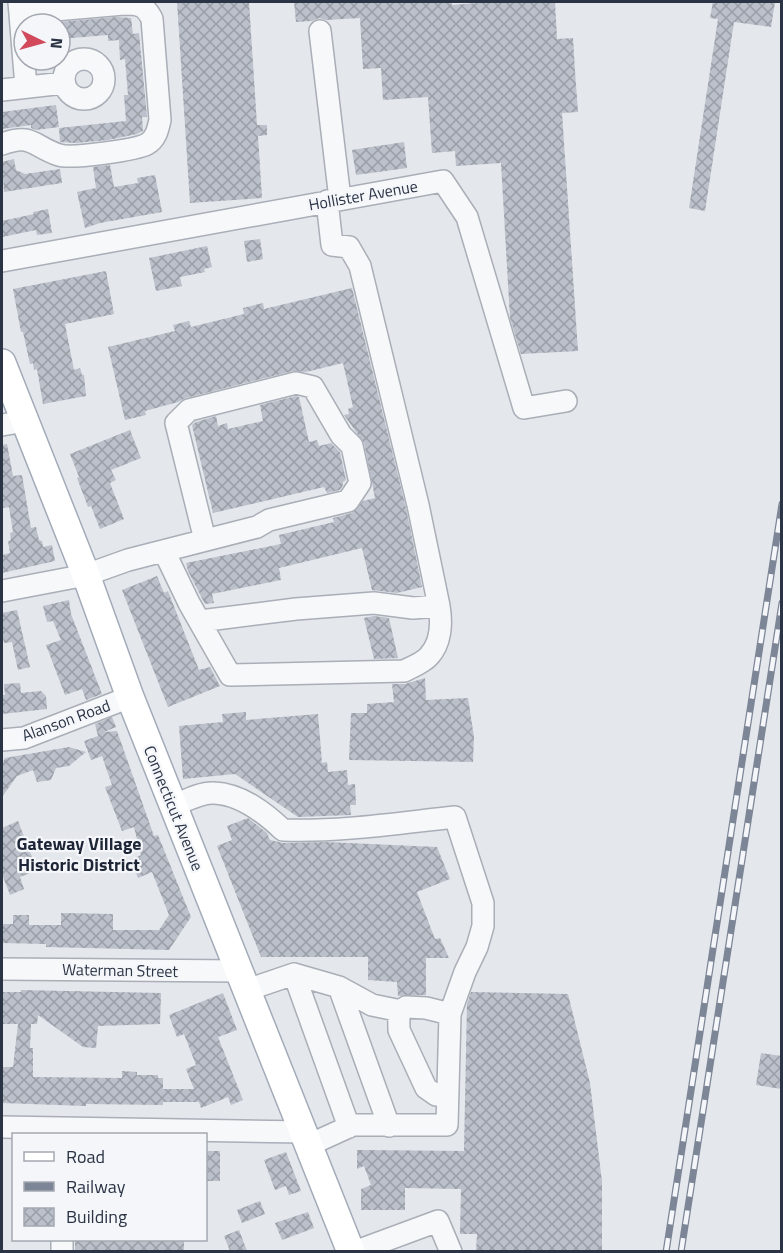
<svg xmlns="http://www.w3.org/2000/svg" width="783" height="1253" font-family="'Titillium Web',sans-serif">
<defs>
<pattern id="building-cross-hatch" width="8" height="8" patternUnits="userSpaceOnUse" patternTransform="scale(1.5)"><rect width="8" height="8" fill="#bbc0ca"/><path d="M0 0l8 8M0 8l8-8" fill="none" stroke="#989da6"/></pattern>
</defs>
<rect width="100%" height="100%" fill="#e4e7ec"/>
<!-- building -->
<path fill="url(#building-cross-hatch)" d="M177,2h72l8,123h10v10l-9,1 4,62 -72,5z
M294,2h157l1,3 38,-3h65l2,37 16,-1 2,33 3,41 -16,1 16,238 -57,3 -11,-36 -9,-155 -45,3 -1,-15 -23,2 -4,-56 -45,3 -2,-32 -18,1 -3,-51 -34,2 -7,-2 -7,3 -16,1z
M713,2h62l-4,25 -37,-5 -29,189 -16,-3 29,-189 -8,-1z
M117,17l14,1 2,16 6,-1 8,84h-5l1,14 -6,3 -29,6 -32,3 -16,-1 -1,-14 67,-7 -2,-26h4l-3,-36 -5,1 -1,-20 -11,1v-6l-48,4v-17z
M56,105l3,22 -23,3 -5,-2v-3l-29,4v-17z
M404,142l3,26 -51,7 -4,-25z
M14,159l2,11 9,4 35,-5 2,14 -58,9 -2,-30z
M110,165l4,22 24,-4 -1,-5 18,-3 7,37 -62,11 -15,5 -8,-36 19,-4 -3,-21z
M48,209l4,24 -15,2 -1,-5 -34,7v-16l32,-7 -1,-2z
M260,239l3,20 -16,3 -3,-21z
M207,246l5,21 -8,2 1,3 -25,5 2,9 -26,5 -7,-33z
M106,271l8,43 -49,10 9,46 6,-2 2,7h2l2,21 -43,8 -6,-35 -3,1 -1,-7 -3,1 -7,-32h-2l-8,-43z
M352,288l54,220 16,79 -25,6 -25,-3 -10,-42 -83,20 2,12 -69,14 2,9 -9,1 -17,-33 -2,-8 95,-19 -2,-9 55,-13 -1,-4 19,-5 11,-12 12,-3 -11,-55 -20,-28 5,-1 -1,-5 5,-2 -10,-44 -37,9 -13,-1 -107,27 -8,4 -33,9 1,4 -21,5 -17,-73 67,-16 -2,-6 16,-4 2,6 53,-13 -1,-6 20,-5 1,6z
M296,396l3,1 10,45 8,-2 2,6 12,-3 9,9 6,28 -3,2v3l-3,5 -13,3 -3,-6 -111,26 -21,-88 4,-3 20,-6 2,10 9,-3 1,6 35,-8 -3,-16z
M130,430l11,28 -30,12 5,10 -6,3 14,36 -24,10 -9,-23 -3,1 -11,-29 2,-1 -9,-23z
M7,444l6,32 9,-1 9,53 5,-1 3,13 3,1 1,6 9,-2 3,16 -53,12v-18l8,-2 -2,-12 3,-1 -1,-7 3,-1 -4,-25 -7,1v-63z
M157,576l7,17 4,-2 31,79 11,-3 10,19 -52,21 -46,-117z
M69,600l2,14 31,80 -16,6 -4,-11 -17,6 -19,-50 15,-5 -8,-19 -6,1 -4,-16z
M17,610l13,57 -12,3 -6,-28 -8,1 -1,-5h-1v-25z
M374,616l15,2 9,40 -24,1 -10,-41z
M425,678l1,22 42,-2 6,39 -1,25 -124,-2 2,-47h16v-9l27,-2 -2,-18h13z
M20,683l1,10 20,-2 5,5 1,13 -45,5v-19h3l-1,-11z
M246,712v8l72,-6 4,49 5,-1 1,10 19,-2 1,15 7,-1 1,21h-6l1,10 -53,2 -63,-43 -52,5 -4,-53 44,-4 -1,-8z
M112,717l4,10 -12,5 13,-1 37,105 4,-1 33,82 -22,33 -123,-3v-3l-44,-1v-19h11v-9h16v10h32v-12l52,1v16h46l10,-15 -17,-43 -14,6 -7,-18 10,-5 -7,-28 -12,4 -17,-44 7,-2 -10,-29 -11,4 -7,-19 14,-5 -3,-12z
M69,747l17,5 -17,14 -13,2 -5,12 -14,2 -4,-12 -16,6 -15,21v-33l3,-6z
M248,818l19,15 3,7 13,3 43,-1 111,5 13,32 -33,13 18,47 5,-1 9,20h-23v37l-28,1 -1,-14 -29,-2v-23h-107l-44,-111 15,-6 -5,-14z
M18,821l19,49 -17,7 4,12 -14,6 -8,-21v-46z
M21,990l140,3 -1,31 -62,2 -2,22 -13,-1 -45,-32 -1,9h-6l-1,24h3v29l89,1v-7l15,1v3h21v3h5v11h31l-8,-20 10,-4 -12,-31 -7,3 -8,-22 54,-22 14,37 -19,7 25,63 -12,5 -3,-8 -27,11 -2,-6h-36v3l-77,-1v2l-84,-3v-36h11l5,-43h-16v-32h19z
M471,992l97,2 22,89 12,99v69h-126l1,-17h-17l1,-45 -56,-1v22h-44v-21l10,-4 -7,-19 -7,3v-19l107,1 3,-147z
M761,1053l21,3v33l-26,-4z
M206,1151h14v30h-14z
M286,1152l15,39 -12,4 -3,-9 -11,4 -11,-30z
M260,1201l5,13 -23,9 -5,-13z
M308,1212l6,16 -32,12 -7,-17z
M239,1230l8,21h-17l-6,-15z
M75,1239h109v12h-109z"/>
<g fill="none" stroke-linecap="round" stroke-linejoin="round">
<!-- minor casing -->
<g stroke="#a9aeb7" stroke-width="24">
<path id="minor" d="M19,2l7,85
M320,31l20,168
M64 79a20 20 0 1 1 40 0a20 20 0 1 1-40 0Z
M2,90l62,-7
M2,144c31,-11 30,2 57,11 12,4 77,-5 88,-11 9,-5 11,-15 13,-24l-8,-101c-7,-14 -13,-15 -28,-15l-104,9
M2,261l441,-80 24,36 57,191 42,-7
M2,425l23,-4
M164,551l25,52 41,72 174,-4c8,-4 19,-8 25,-15 12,-13 13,-33 10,-50l-21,-101 -58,-239 -11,-19 -17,-2 -5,-44
M2,591l84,-16 42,-15 129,-33 12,-7 79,-19 12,-18 -8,-37 -11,-11 -28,-48 -17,-4 -107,27 -13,13 29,117
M200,621l96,-12 78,-6 39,5 26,-2
M2,740l22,-2 106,-41
M173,806c12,-5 28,-14 41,-13 27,1 51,20 69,37 58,2 115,-7 172,-13l28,86v23l-6,21 -12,25 -15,42 -3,111h-94l-44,20
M2,969l237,2
M294,974l45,13 50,139
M339,987l33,18 29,6
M247,990l47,-16 55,153
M448,1094l-12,1 -10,-7 -27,-58c0,-9 -2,-18 7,-23l20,1 24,6
M2,1127l302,5
M62,1240v12
M354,1252l84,-31 13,31"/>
</g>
<!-- major casing -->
<g stroke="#a3abb8" stroke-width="30">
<path id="major" d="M2,363l84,212 44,122 221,555"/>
</g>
<!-- minor -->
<use href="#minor" stroke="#f7f8fa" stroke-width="21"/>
<!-- major -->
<use href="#major" stroke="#fff" stroke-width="27"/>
<!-- rail casing -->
<g stroke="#7d8696" stroke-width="7">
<path id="rail" d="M666,1252l116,-748
M681,1252l101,-649"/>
</g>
<!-- rail -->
<use href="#rail" stroke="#f4f6f9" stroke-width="4.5" stroke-dasharray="14" stroke-linecap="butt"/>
</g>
<g text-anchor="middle" stroke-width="4.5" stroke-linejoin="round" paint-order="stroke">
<!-- street labels -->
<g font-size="16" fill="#2b3445" stroke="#f4f6f9">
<text transform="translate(363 195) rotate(-10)" y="6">Hollister Avenue</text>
<text transform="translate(66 720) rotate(-20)" y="6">Alanson Road</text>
<text transform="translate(174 808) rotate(68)" y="6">Connecticut Avenue</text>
<text transform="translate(120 970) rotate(1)" y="6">Waterman Street</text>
</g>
<!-- neighbourhood labels -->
<g font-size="18" font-weight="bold" fill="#1d2536" stroke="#f4f6f9">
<text x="79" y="850">Gateway Village<tspan x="79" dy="21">Historic District</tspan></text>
</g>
</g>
<!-- border -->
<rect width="783" height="1253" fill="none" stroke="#2b3445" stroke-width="6"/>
<!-- legend -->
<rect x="12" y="1133" width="195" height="108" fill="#f4f6f9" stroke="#a4a8b1" stroke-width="1.5"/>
<rect x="24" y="1152" width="30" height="9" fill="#ffffff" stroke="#a4a8b1" stroke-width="1.5"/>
<text x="66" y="1163" font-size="18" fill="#2b3445">Road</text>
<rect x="24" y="1182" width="30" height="9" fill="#7d8696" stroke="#a4a8b1" stroke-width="1.5"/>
<text x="66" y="1193" font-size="18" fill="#2b3445">Railway</text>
<rect x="24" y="1208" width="30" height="18" fill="url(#building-cross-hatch)" stroke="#a4a8b1" stroke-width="1.5"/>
<text x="66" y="1223" font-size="18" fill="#2b3445">Building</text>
<!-- north arrow -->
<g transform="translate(42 42) rotate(95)"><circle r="28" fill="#f4f6f9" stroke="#a4a8b1" stroke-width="1.5"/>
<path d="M0-4.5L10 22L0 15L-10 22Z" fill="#d1495b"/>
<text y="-9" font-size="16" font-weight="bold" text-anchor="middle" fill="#2b3445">N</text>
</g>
</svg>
